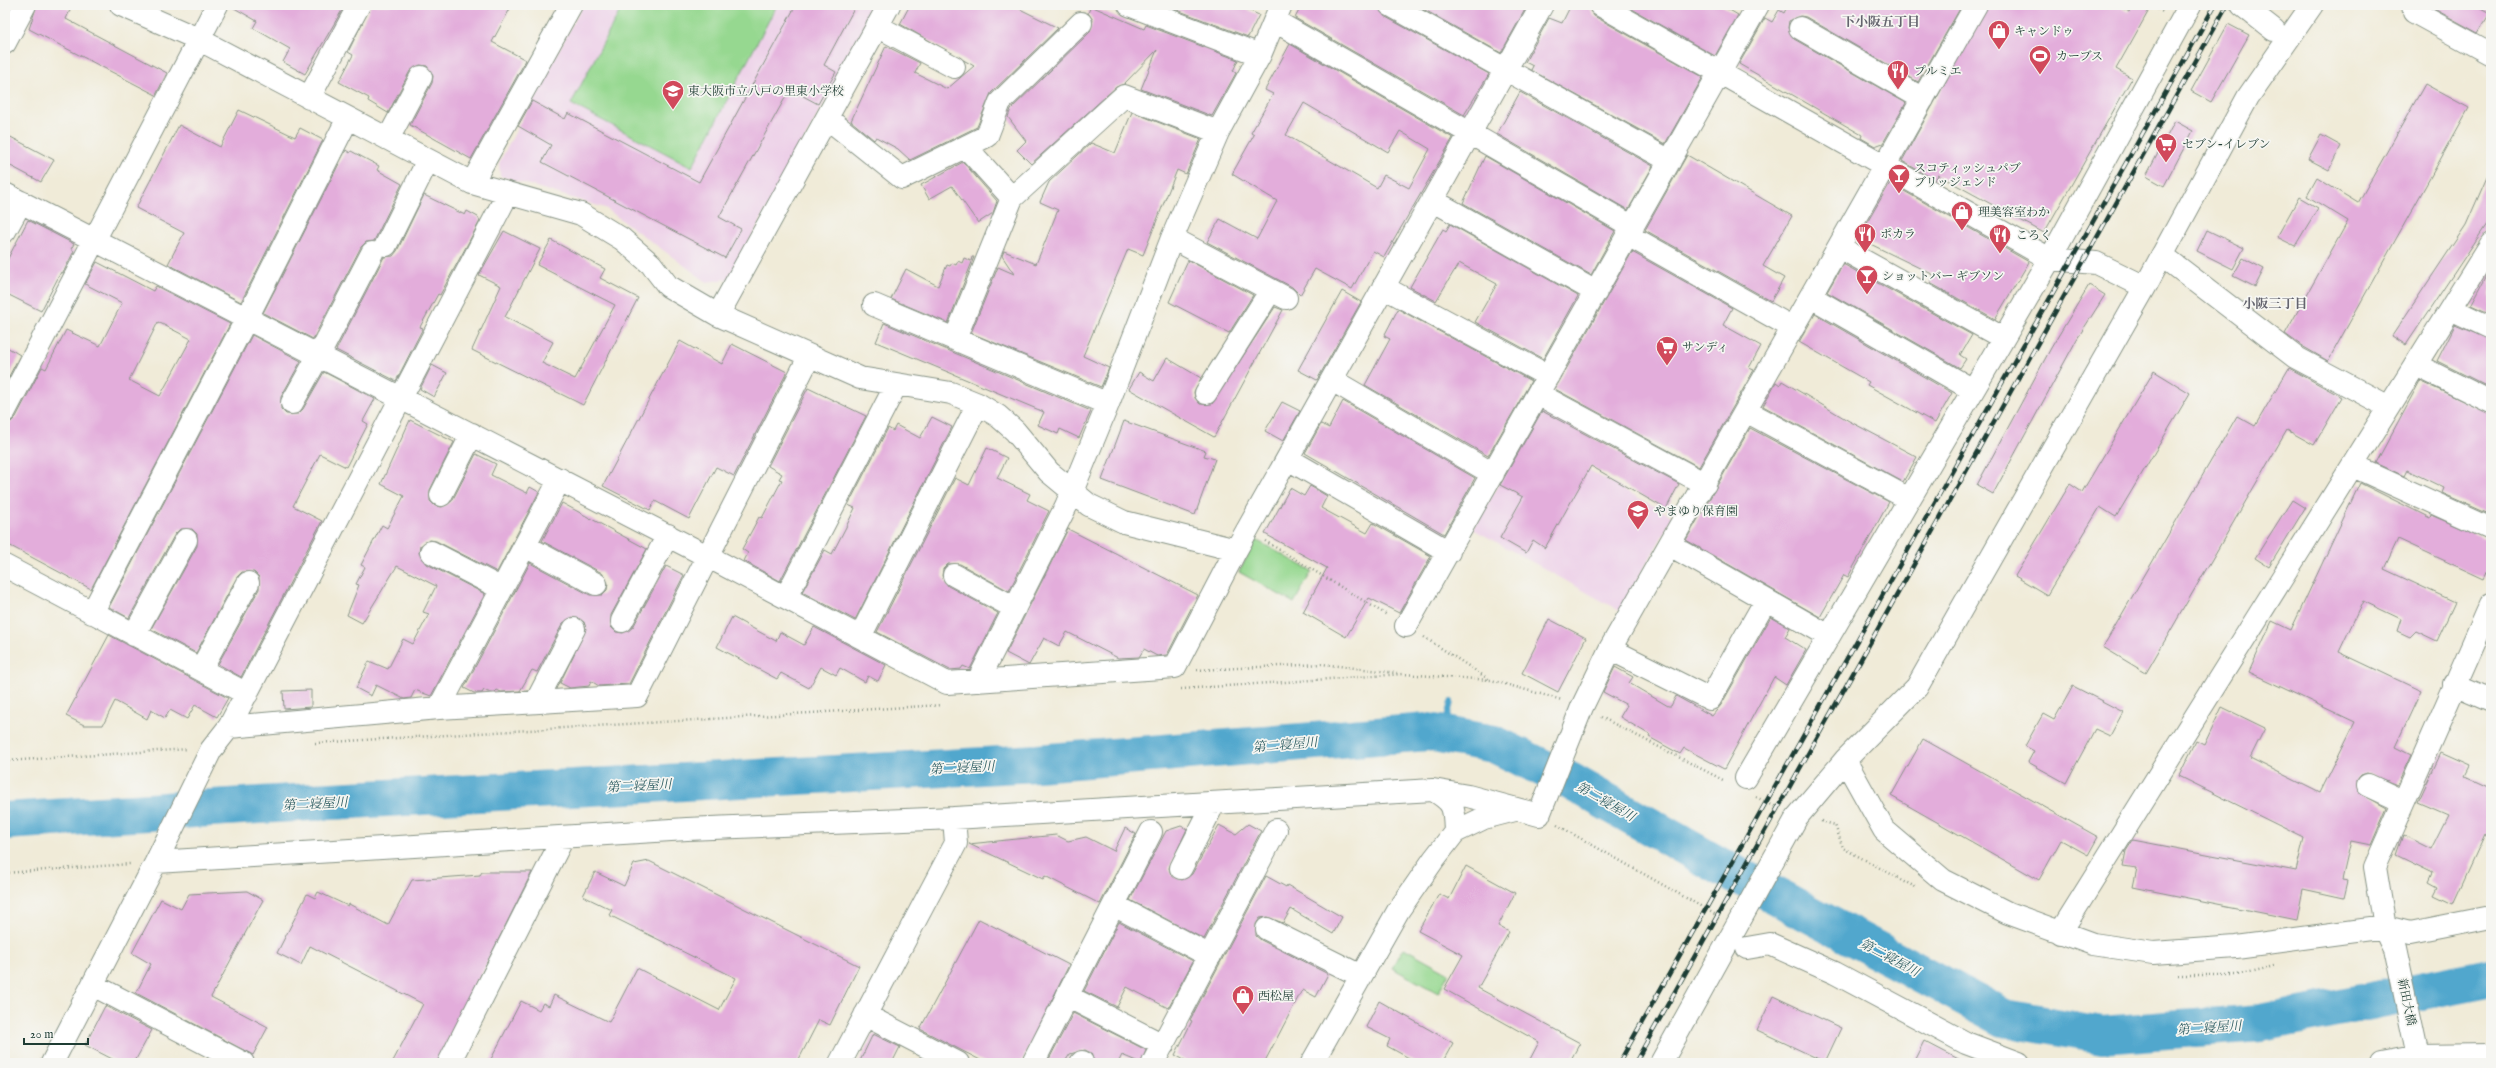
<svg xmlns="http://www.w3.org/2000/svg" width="2496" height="1068" font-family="'IM FELL English','Noto Serif JP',serif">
<rect width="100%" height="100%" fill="#f6f6f2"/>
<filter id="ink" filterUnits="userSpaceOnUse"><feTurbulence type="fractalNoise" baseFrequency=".025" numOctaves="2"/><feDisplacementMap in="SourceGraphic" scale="8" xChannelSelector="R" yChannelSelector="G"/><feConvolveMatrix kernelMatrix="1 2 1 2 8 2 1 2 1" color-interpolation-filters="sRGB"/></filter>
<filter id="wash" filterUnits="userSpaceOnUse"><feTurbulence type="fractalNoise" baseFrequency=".012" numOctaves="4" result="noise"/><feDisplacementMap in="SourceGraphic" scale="16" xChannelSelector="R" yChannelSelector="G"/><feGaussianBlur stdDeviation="0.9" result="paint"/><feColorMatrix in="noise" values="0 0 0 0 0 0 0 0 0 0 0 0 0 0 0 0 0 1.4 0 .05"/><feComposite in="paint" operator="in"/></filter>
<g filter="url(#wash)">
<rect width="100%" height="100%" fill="#f0ebd8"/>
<!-- built -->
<path fill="#edd0e8" d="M583,5h294l-148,274 -22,3 -102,-74 -105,-32 -1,-13z
M1526,435l147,82 -53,94 -147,-82z"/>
<!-- green -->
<path fill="#96d890" stroke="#5a8a62" d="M623,5h154l-85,162 -121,-63z
M1256,540l56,31 -18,32 -55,-31z
M1404,948l45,25 -11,20 -46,-25z"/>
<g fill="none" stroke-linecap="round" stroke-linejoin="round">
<!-- stream -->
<path stroke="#51a7cd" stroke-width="6" d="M1443,735l8,-33"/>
<!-- river -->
<path stroke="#51a7cd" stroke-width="38" d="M5,821l271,-17 761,-41 391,-31 66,12 76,37 148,84 286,153 98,17 159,-12 230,-46"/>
</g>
<g id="blocks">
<!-- building -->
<path fill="#e3addb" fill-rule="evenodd" d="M5,5h6l-6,11z
M37,5h24l9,5 -4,9 101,54 -11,22 -127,-66z
M229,5h116l-40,69 -22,-12 7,-13 -37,-21 4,-7z
M371,5h141l-20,37 34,18 -55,99 -61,-34 22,-42 1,-7 -6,-10 -7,-1 -10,6 -22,42 -20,-12 1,-3 -30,-16 14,-27 -5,-3z
M796,5h60l-32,60 12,7 -18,32 -28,-15 -71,128 22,12 -16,29 -183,-96 9,-17 -33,-19 14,-25 33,18 3,-6 131,69z
M910,5h102l46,23 -67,65 -14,34 -67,33 -12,-11 -22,-12 -2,3 -23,-19 35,-75 34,17 -5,10 32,16 27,-23 -74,-42z
M1164,5h73l22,10 -11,22z
M1302,5h76l6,11 105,58 -25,41 -169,-97z
M1416,5h110l1,1 -26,47z
M1571,5h17l6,11 109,61 -38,67 -134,-74 2,-4 -8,-4 24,-44 13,5z
M1625,5h96l17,10 -23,41z
M1788,5h174l-44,77 -112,-65 -6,-1 -11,5 -1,7 6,11 112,64 -23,40 -8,3 -14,-8 1,-3 -123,-71 26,-46 7,4 7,-12 5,3z
M1988,5h129l12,7 4,-7h19l-36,64 16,9 -88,155 -106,-58 -3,5 -33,-19z
M2427,5h48l15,8 -12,20z
M1091,6l53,23 2,-4 92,35 -5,11 3,2 -24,43 -71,-27 16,-39 -33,34 -8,3 -85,77 -14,-14 9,-9 -18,-24 3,-8 79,-77 3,-12 -5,-7z
M2228,24l21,11 -38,67 -20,-11z
M1290,44l163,94 -69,119 -11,-6 -21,38 -37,-20 -15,26 -8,-8 -85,-45 13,-23 37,20 20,-38 -45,-27 22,-39 -3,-2 22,-39 -8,-4zM1304,103l84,49 12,-21 30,18 -21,39 -25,-13 -7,13 -91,-53z
M2425,84l44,24 -141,253 -26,-15 -17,-12 63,-113 -41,-25 10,-18 41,25z
M1520,92l133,74 -25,44 -131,-76z
M239,110l56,27 5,-9 23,12 -82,162 -73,-38 16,-31 -48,-25 43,-83 41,22z
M1132,112l69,27 -15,35 -9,-4 -34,85 -15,-6 -45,107 26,12 -8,19 -130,-54 27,-66 16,7 -12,-18 2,-5 32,13 22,-54 -18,-8 9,-20 42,-39 24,10z
M2175,121l18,10 -29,55 -18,-10z
M5,134l49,26 -13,22 -36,-19z
M2321,135l20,11 -12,24 -21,-11z
M346,150l4,3 1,-2 28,15 -2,4 25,14 -28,57 -8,1 -5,5 -48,92 -50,-26z
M1687,155l105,61 -29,50 21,12 -13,23 -126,-71z
M1485,156l130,75 -24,44 -128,-72z
M963,162l34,39 -4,12 -15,10 -26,-37 -23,13 -8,-14z
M2491,168v50l-85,127 -14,-9 74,-111z
M1890,183l139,79 -34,57 -65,-36 4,-8 -76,-37z
M424,195l41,20 2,-4 11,6 2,4 -40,74 -2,-1 -18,33 3,1 -27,53 -60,-31 48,-93 9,-1 4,-5z
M2299,197l19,11 -23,38 -18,-9z
M28,220l46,24 -3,5 3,2 -11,22 -2,-1 -20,39 -36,-18v-29z
M1450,224l128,72 -35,63 -68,-37 22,-38 -38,-21 -23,38 -26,-14 33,-58 3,2z
M2207,230l37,18 -11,21 -36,-18z
M504,231l36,18 -35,68 48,25 -11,21 33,16 40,-74 -78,-40 14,-25 54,29 -5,9 38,20 -55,107 -111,-55 29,-64 -22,-11z
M1632,252l100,56 -9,17 38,21 -12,22 5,2 -55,97 -144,-78z
M972,257h2l-26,66 -57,-24 15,-30 32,17 9,-21 3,1 2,-3 4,2 2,-4 4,2 2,-5 7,3z
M2243,258l21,11 -9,18 -22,-11z
M1188,260l65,35 -24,38 -60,-31z
M97,262l56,29 3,-5 74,38 -139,265 -86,-46v-120l6,-1 5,-5 26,-50 4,2 20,-39 34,16 22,-43 -37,-19zM158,322l33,17 -31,57 -31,-16z
M1843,264l129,71 -12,20 6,4 -6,9 -133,-76z
M2491,268v46l-20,-9z
M2089,285l16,10 -28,44 -84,155 -16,-9 74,-137z
M1342,291l19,11 -44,78 -19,-10z
M1275,307l8,3 -69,127 -85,-48 10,-17 15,9 13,-23 34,20 -7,14 1,6 5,6h12z
M1398,309l133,72 -43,75 -123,-71 25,-46 -6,-3z
M1815,314l137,79 -17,30 -68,-38 2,-3 -70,-40z
M884,323l207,88 -12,27 -19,-9 -2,5 -20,-9 6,-13 -168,-70z
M2455,325l36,15v48l-54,-27z
M252,335l49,26 -20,36v12l5,5h12l5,-5 21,-37 51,27 -12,22 5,3 -22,43 -26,-13 -27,52 29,15 -81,156 -23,-13 41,-75v-12l-5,-5h-12l-5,5 -41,76 -45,-24 46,-83v-12l-5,-5h-12l-5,5 -46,84 -20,-11z
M680,341l42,23 10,-20 55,28 -53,104 -18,-9 -27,52 -34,-18 -5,9 -47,-24z
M5,346l15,9 -15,29z
M432,365l15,8 -13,24 -14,-8z
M2289,368l53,29 -28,48 -27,-15 -141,243 -43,-26 134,-231 18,10z
M2154,371l36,22 -74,124 -16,-10 -53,88 -32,-19 55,-92 12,8z
M1782,381l67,40 68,36 -14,25 -140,-76 13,-24 4,3z
M2420,381l71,33v101l-49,-22 2,-5 -37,-18 -3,6 -28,-13z
M808,388l58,28 -86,165 -36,-20 4,-8 -6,-4 17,-32 3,1 20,-38 -3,-1 3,-5 -14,-8z
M1343,401l132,77 -31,56 -139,-81 16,-29 8,4z
M1282,402l18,9 -17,30 -18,-10z
M1542,411l137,73 -13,25 -75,-43 -46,82 -12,-8 -7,13 -26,-15 23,-41 -23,-12z
M932,417l20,10 -97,193 -53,-28 23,-42 7,4 14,-27 9,-19 -7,-3 40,-77 5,3 3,-6 24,13z
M410,420l44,22 -24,48v11l5,5 7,1 10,-6 24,-47 20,10 -5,11 36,18 3,-6 9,5 -42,80 -61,-31 -6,-1 -10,6 -1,7 6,10 60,31 -54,102 -16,-6 -4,8 -7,1 -28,-14 -5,11 -15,-8 13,-27 19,8 15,-30 10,5 16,-30 -6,-2 13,-26 -39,-20 -35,57 -15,-8 12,-30 -3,-1 9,-17 -4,-2 21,-40 5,3 17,-32 -23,-12z
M1124,421l82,30 -2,5 11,3 -20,56 -93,-35z
M1750,428l139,74 -41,75 -4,-2 -24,42 -134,-77z
M987,448l20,10 -10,20 33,16 -3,6 22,11 -40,80 -49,-27h-12l-5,5 -1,7 6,10 50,27 -28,56 -7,-3 -2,3 -11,1 -73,-38 78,-154 14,7z
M2360,483l70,35 1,-3 60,26v23l-7,15 -86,-40 -14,30 71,33 -18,39 -21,-10 -6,6 -13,-6 4,-12 -38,-18 -24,51 82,39 -26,56 16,8 -14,30 -30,-12 -6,2 -4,5 1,12 29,16 -16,37 -20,-4 -9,39 6,1 -4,17 -41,-9 -6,31 -164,-33 4,-19 -14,-2 3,-15 7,-11 163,31 8,-33 -125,-62 17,-35 8,4 18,-38 43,21 -15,30 70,35 35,-71 -106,-50 23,-51 19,9z
M1310,486l17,10 -6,12 46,25 6,-10 58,33 -32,57 -30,-15 -23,39 -43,-25 24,-44 -62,-34 25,-46 14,8z
M2292,500l13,8 -36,59 -14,-9z
M562,503l85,46 -36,66v12l5,5 7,1 10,-6 33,-61 18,9 -55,109 -30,2 -8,-5 -2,5 -19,2 -10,-5 26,-54 -2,-7 -11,-5 -10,6 -26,49 -5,-2 -12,21 -19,1 -4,-2 -2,2h-7l-4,-2 -2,3h-8l-10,-5 66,-125 60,32h12l5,-5 1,-7 -6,-10 -60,-32z
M1068,529l130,66 -31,60 -10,1 -13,-7 -5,8 -21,1 -51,-26 -8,14 -15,-8 -15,27 -23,-12z
M732,617l44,24 4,-9 24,13 10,-18 72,38 -8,16 -10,-5 -3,6 -25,-14 -4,7 -15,-8 -12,21 -28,-15 -4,6 -60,-32z
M1771,617l19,11 -5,9 21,13 -20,35 -12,-8 -50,92 -40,-21 -4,6 -31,-17 1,-2 -30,-18 7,-12 -24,-13 12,-25 18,10 -4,6 39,23h3l5,-10 36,20 9,-11z
M1549,619l37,19 -28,54 -36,-19z
M109,635l119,63 -11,19 -22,-12 -8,14 -17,-9 -5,8 -14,-8 -4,9 -32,-18 -12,24h-19l-18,-9z
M2073,686l50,26 -13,24 -15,-7 -29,54 -38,-21 6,-11 -9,-5 18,-32 11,6z
M311,690v17l-27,2 -1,-18z
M1923,739l175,98 -10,18 -27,-15 -22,40 -148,-84z
M2441,753l29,13 -5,10 26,12v49l-6,-3 -32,70 -19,-9 4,-8 -9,-5 4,-9 -37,-18 7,-20 28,14 17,-34 -30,-13z
M1248,824l13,7 -57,108 -74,-39 36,-69 15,-5 6,3 -18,39 2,7 11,5 10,-6 27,-49 17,9z
M1125,828l11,6 -36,70 -55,-28 -2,3 -74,-35 87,-9 12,6 18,-4 28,14z
M649,861l210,105 -29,59 -11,-5 -22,43h-308l32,-62 18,9 4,-7 6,3 5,-11 55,27 28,-54 82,42 17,-32 -127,-63 3,-5 -29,-14 12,-24 29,14 10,-22z
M1466,866l49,27 -17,33 11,6 -31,56 102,55 -11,20h-41l11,-21 -95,-53 19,-34 -45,-24 21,-37 10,5z
M482,872h50l-95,191h-45l31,-59 -113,-58 -9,19 -24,-12 30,-59 8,4 3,-6 30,14 1,-2 39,21 24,-45 68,-5z
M1266,876l20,11 1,-2 55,32 -9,17 -42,-25 -8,14 -16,-6 -7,1 -4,6v12l5,4 67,34 -12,23 -13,-7 -2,2 -37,71h-74l-15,-8 17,-34 -2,-1z
M247,891l16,9 -52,97 57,30 -15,28 -117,-62 15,-29 -19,-11 29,-54 20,10 8,-15z
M979,919l90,46 -48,98h-35l-66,-34z
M1119,922l74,39 -25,47 -41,-21 -10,20 -33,-16z
M1773,996l68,32 -16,34 -68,-32z
M1379,1001l74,42 -11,20h-24l-31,-17 3,-7 -24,-12z
M105,1006l47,24 -18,33h-14l-35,-18z
M1073,1013l73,37 -5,13 -19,-8 -4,8h-24l-3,-10 -6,-3 -15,4 -6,9h-17z
M873,1034l27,13 -8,16h-33z
M1924,1041l42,22h-53z"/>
</g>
</g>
<g filter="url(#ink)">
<use href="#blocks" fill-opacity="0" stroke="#889486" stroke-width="1"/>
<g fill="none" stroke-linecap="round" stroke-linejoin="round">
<!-- minor casing -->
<g stroke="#889486" stroke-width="24">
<path id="minor" d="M121,5l77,34 274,144 109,31 41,25 29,25 17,22 50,29 142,63 91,15 27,11 20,12 17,15 34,41 40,33 35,17 112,28
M1129,5l131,50
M1390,5l280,156
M1600,5l450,254 46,4 49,24
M2242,5l32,25
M2413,5l1,7 77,42
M1275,21l358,206
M877,26l77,41
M1800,28l123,71
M5,43l20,-38
M309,98l50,-93
M827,118l75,60 85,-42 13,-34 81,-79
M388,139l33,-62
M472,183l99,-178
M5,194l704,363 238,126 228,-16 61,-117 306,-545
M1012,198l112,-102 94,36
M1432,200l164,92
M5,231l16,-29
M1628,235l165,93
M1172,238l114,60
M386,245l42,-85
M1839,247l164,91
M2162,255l133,102 94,50
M1383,287l165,89
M1811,297l162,93
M874,305l234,99
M2451,309l40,19
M718,315l171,-310
M955,339l57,-141 -46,-51
M2416,365l75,37
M1332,380l161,94
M1206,393l65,-103
M1538,394l167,90
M292,403l27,-48 53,-102
M5,411l212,-406
M1746,411l163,88
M1288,459l161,93
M2353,466l138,63
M441,495l31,-61
M1670,545l159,91
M525,546l71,38
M431,552l71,37
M5,566l242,128
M954,575l61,33
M786,597l110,-212
M92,613l155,-295 101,-200
M622,621l46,-86
M1406,626l352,-621
M134,635l52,-95
M860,637l118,-233
M1610,649l100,50 56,-99
M201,669l47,-86
M978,681l88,-175 42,-102 64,-166 46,-106 42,-77 21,-50
M2454,684l37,16
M536,702l38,-73
M439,708l121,-229
M229,727l210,-19 198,-12 172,-339
M1845,760l39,70 59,50 65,33 85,31 60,9 83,-6 149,-20 25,6 81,-16
M1746,778l304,-519 140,-254
M2368,785l34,16
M1433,790c22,13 21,17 22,42
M156,862l531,-33 267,-11 479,-28 35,6 71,19 43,-108 28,-58 366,-644
M1181,868l33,-65
M1114,905l96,51
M1267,929l94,47
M2060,933l431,-689
M1747,948l23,-4 65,29 131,70 53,20
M93,985l150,78
M1067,996l96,49
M865,1015l93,48
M52,1063l104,-201 55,-112 18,-23 278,-532
M449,1063l114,-225
M840,1063l116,-220 -2,-25
M1033,1063l118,-231
M1081,1063l1,-1
M1153,1063l123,-233
M1312,1063l86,-152 36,-52 21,-27 29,-14 31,-8
M1661,1063l136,-246 48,-57 72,-73 228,-400 103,-190 64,-92
M2381,1063l37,-7 73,-1
M2417,1063l1,-7 -23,-108 -10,-21 -10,-60 116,-263"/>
</g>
<!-- path -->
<path stroke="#889486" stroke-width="2.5" stroke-dasharray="1 3" stroke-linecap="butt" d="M2151,5l12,7
M1265,541l122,74
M1424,637l66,43
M1197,670l125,-6 75,9
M1402,674l89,6 71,20
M1181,689l222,-15
M1601,717l124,64
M315,743l626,-38
M5,761l183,-12
M1756,797l22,11
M1821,821l14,4 8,23 72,39
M1557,825l161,91
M5,873l125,-9
M2178,975h59l37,-9"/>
<!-- minor -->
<use href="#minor" stroke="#fff" stroke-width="22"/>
<!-- rail casing -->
<g stroke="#1f3d34" stroke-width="4.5">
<path id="rail" d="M1619,1063l596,-1058
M1635,1063l592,-1058"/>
</g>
<!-- rail -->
<use href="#rail" stroke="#f6f6f2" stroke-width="3" stroke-dasharray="9" stroke-linecap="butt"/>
</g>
</g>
<!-- icons -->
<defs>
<g id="shop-pin" transform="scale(1.15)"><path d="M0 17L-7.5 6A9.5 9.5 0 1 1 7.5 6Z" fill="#d1495b" stroke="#f6f6f2"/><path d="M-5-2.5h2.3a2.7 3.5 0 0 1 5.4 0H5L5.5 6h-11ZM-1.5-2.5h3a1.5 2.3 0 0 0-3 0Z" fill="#fff"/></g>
<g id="stadium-pin" transform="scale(1.15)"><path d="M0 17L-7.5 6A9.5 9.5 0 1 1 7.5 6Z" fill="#d1495b" stroke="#f6f6f2"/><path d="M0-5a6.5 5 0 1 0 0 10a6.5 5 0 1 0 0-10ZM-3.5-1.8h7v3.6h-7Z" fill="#fff"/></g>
<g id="restaurant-pin" transform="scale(1.15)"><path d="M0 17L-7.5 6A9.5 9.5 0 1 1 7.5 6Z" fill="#d1495b" stroke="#f6f6f2"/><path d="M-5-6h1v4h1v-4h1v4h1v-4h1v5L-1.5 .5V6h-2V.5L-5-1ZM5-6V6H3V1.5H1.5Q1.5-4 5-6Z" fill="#fff"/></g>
<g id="school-pin" transform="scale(1.15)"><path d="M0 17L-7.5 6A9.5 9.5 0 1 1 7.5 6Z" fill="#d1495b" stroke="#f6f6f2"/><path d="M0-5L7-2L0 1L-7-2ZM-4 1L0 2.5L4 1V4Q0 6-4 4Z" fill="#fff"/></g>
<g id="supermarket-pin" transform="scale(1.15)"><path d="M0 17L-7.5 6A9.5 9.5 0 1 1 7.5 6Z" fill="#d1495b" stroke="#f6f6f2"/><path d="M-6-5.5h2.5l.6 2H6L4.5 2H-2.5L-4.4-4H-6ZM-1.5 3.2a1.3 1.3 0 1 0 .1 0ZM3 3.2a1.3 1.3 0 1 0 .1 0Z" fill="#fff"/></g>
<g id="bar-pin" transform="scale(1.15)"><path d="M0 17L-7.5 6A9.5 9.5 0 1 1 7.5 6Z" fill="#d1495b" stroke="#f6f6f2"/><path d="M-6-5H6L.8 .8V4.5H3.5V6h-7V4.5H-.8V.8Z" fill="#fff"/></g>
</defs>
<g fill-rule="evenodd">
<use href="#shop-pin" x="1999" y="31"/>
<use href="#stadium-pin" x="2040" y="56"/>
<use href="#restaurant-pin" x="1898" y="71"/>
<use href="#school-pin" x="673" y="91"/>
<use href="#supermarket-pin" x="2166" y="144"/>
<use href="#bar-pin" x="1899" y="175"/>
<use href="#shop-pin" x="1962" y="212"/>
<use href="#restaurant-pin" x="1865" y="234"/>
<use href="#restaurant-pin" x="2000" y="235"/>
<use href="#bar-pin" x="1867" y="276"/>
<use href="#supermarket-pin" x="1667" y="347"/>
<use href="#school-pin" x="1638" y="511"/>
<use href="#shop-pin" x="1243" y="996"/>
</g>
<g text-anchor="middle" stroke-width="3.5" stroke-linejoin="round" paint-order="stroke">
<!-- poi labels -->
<g font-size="12" fill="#1f3d34" stroke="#f6f6f2" text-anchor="start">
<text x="2014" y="35">キャンドゥ</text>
<text x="2056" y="60">カーブス</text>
<text x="1914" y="75">プルミエ</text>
<text x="688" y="95">東大阪市立八戸の里東小学校</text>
<text x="2182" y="148">セブン-イレブン</text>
<text x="1914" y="172">スコティッシュパブ<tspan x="1914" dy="14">ブリッジェンド</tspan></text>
<text x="1978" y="216">理美容室わか</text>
<text x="1880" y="238">ポカラ</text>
<text x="2016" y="239">ころく</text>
<text x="1882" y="280">ショットバー ギブソン</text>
<text x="1682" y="351">サンディ</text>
<text x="1654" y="515">やまゆり保育園</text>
<text x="1258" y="1000">西松屋</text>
</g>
<!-- street labels -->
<g font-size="12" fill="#1f3d34" stroke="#f6f6f2">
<text transform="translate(2407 1002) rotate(78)" y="4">新田大橋</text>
</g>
<!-- neighbourhood labels -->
<g font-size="13" font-weight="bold" fill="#64646e" stroke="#f6f6f2">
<text x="1881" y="26">下小阪五丁目</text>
<text x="2275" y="308">小阪三丁目</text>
</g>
<!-- water labels -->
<g font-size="13" font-style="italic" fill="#2e5d62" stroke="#f6f6f2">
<text transform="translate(1285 744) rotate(-5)" y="5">第二寝屋川</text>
<text transform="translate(962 767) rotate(-3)" y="5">第二寝屋川</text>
<text transform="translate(639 785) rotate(-3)" y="5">第二寝屋川</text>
<text transform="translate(1606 801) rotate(30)" y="5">第二寝屋川</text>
<text transform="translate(315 803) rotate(-3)" y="5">第二寝屋川</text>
<text transform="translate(1890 957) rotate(28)" y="5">第二寝屋川</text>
<text transform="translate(2209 1027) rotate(-4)" y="5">第二寝屋川</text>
</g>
</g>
<!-- margin -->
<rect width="2496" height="1068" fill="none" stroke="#f6f6f2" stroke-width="20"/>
<!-- scale -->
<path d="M24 1038v6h64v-6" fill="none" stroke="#1f3d34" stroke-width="2"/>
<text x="30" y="1038" font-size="12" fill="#1f3d34" stroke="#f6f6f2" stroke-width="3" paint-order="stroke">20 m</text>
</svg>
